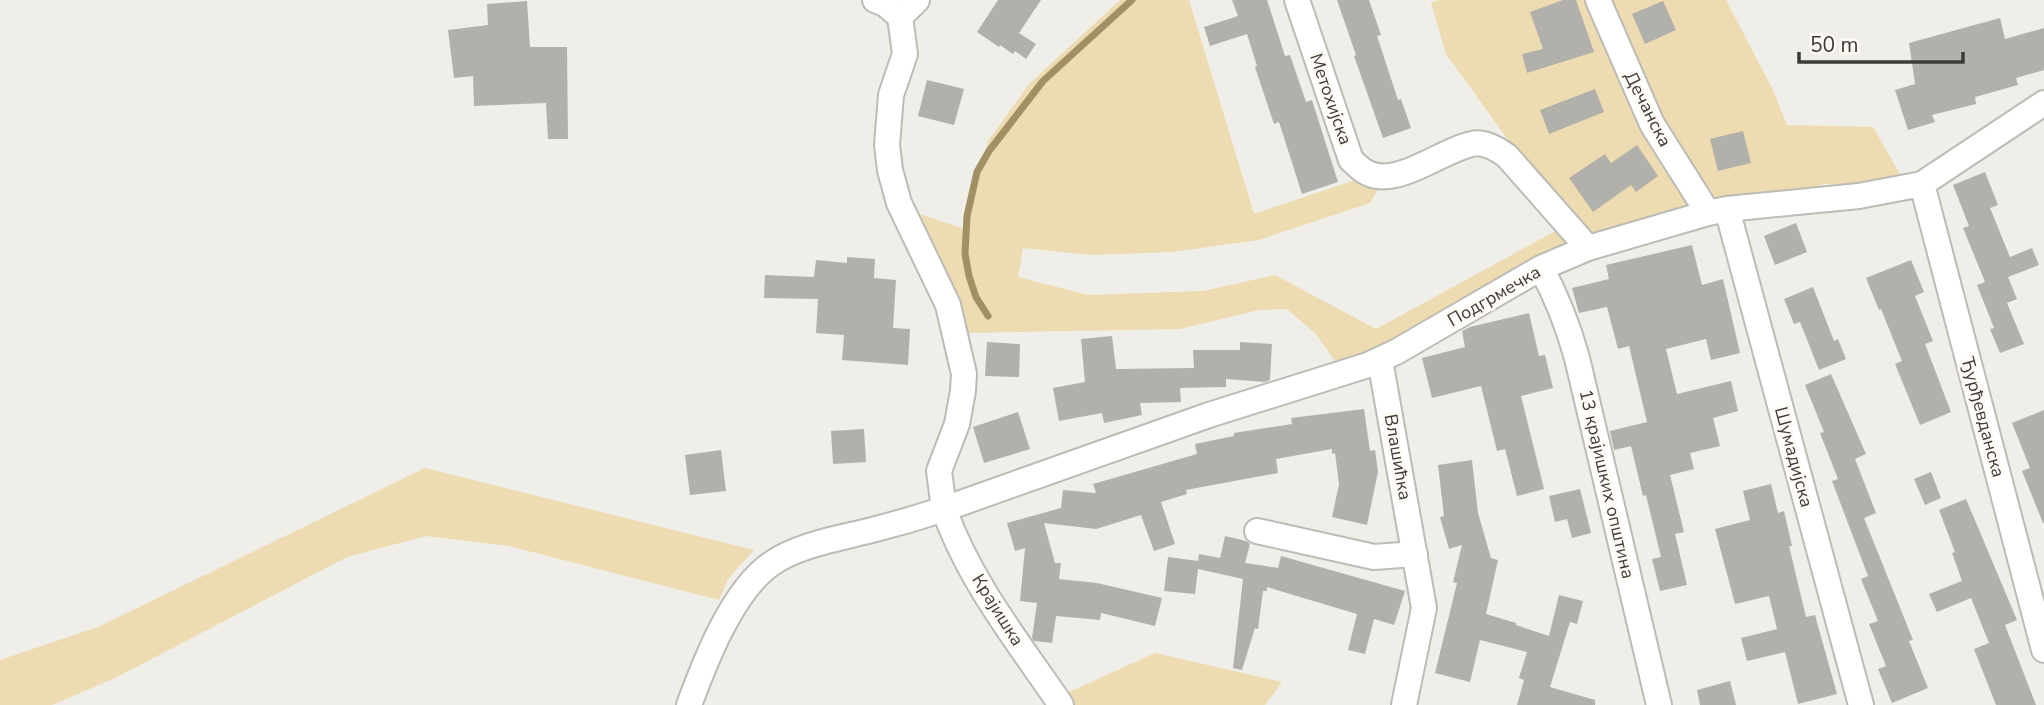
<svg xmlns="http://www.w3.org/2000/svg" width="2044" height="705" font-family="'Nunito Sans',sans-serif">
<rect width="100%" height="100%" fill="#f0eee8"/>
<!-- green -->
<path fill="#eddbb1" d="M1120,0h69l65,214 113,-38 15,7 -12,20 -111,37 -87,12 -81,3 -68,-7 -5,29 70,18 115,-4 72,-16 101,54 185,-101 14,15 -236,124 -23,-33 -29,-25 -28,1 -79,19 -215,4 -48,-120 47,16 24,-88 41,-57z
M1439,0h287l47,90 14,35 86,2 28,49 -34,10 -43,-2 -34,9 -46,1 -140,36 -16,7 -80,-97 -62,-86 -15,-51z
M425,468l329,82 -26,29 -9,21 -210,-54 -83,-10 -79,21 -232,121 -63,27h-52v-45l98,-33z
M1155,653l127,29 -17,23h-190l-8,-12z"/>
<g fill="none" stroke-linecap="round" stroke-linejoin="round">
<!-- stream -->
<path stroke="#a29064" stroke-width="7" d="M988,316l-12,-19 -7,-21 -4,-22 2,-38 10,-44 12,-21 54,-70 89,-81"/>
</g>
<!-- building -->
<path fill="#b2b0ab" d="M998,0h43l-22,33 17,11 -10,15 -11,-8 -2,3 -13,-9 -1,2 -22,-15z
M1232,0h35l18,56 5,-1 16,47 6,-2 26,82 -36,12 -23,-72 -5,2 -19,-57 2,-1 -10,-32 -37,12 -6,-19 34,-11z
M1337,0h32l12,35 -4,1 21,64 3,-1 10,29 -28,10 -29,-82 2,-1z
M1563,0h13l18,52 -67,21 -5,-19 21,-5 -13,-37z
M527,1l3,46h37l1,92h-20l-2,-36 -72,3 -1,-30 -19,2 -6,-48 40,-5 -1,-21z
M1663,1l13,29 -31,14 -13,-30z
M2000,18l5,21 39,-11v42l-28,8 2,7 -43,12 1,7 -44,11 3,7 -27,8 -13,-40 20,-6 -6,-41z
M927,80l37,9 -10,36 -36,-9z
M1595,89l9,23 -55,22 -9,-24z
M1743,131l8,32 -33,8 -8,-32z
M1637,145l21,31 -22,16 -5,-7 -38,27 -24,-34 36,-24 6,9z
M1985,172l13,33 -8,3 20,49 22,-9 7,17 -31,12 9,22 -10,4 17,41 -24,9 -10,-24 4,-1 -17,-43 8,-3 -22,-54 6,-2 -16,-41z
M1796,223l11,29 -32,13 -11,-29z
M1692,245l10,40 21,-6 17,74 -29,7 -5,-21 -40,10 11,45 54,-13 7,30 -25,7 7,28 -30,7 4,16 -24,6 14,57 -9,2 12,51 -27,6 -8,-32 9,-2 -15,-62 -3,1 -12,-50 -17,4 -4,-19 37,-9 -18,-76 -11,3 -11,-42 -28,6 -7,-25 37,-9 -3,-14z
M847,257l28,2 -1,19 22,2 -3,48 17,1 -2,36 -66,-5 2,-25 -28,-2 2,-34 -54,-1 1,-23 49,2 2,-17 31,3z
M1911,260l13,32 -9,4 18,45 -8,3 26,68 -31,13 -25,-61 7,-3 -21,-52 -2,1 -13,-32z
M1813,287l21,54 4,-2 8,20 -27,11 -19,-48 -6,2 -10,-25z
M1529,313l10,43 6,-1 8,33 -32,8 23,93 -27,7 -12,-47 -8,2 -16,-65 -49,12 -10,-40 43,-11 -3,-16 8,-4z
M1112,336l4,33 78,-1 -1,-18h47v-8l32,2 -2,36 -5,2 -39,-3v8l-46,1 1,14 -41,1 2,12 -38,8 -2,-10 -43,8 -6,-33 32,-6 -4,-43z
M987,342l33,2 -1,33 -34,-1z
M1831,374l35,80 -11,5 21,54 -12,5 49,122 -4,1 19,47 -36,15 -14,-34 8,-3 -17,-42 9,-3 -17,-42 7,-3 -36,-95 6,-2 -18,-46 4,-1 -19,-47z
M1364,409l6,42 5,-1 3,22 -11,53 -35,-8 7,-33 -4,-31 -3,1v-5l-56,10 2,14 -92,17 1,4 -26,8 14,42 -21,7 -13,-36 -45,14 -52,-6 11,40h6l-2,16 38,4 65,15 -7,28 -54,-13 -1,7 -44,-4 -4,27 -18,-2 -2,-3 5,-35 -17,-2 5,-53 -10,3 -8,-28 54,-15 2,-18 33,3 -3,-9 104,-30 -2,-10 39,-8v-3l58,-9 -1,-6z
M2044,410v113h-1l-21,-52 8,-3 -18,-45z
M1018,412l12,37 -46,14 -11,-36z
M864,429l2,33 -33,2 -2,-33z
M721,450l5,41 -36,4 -5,-40z
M1472,460l6,53 13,45 7,2 -12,54 30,9v2l33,11 10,-41 24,6 -6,23 -7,-2 -20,65 45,13v5h-78l7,-25 -5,-2 8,-26 -47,-12 -10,42 -35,-9 22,-90 -4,-1 9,-37 -13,4 -9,-32 4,-1 -6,-51z
M1931,472l10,26 -16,7 -11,-26z
M1771,484l7,29 6,-2 8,35h-3l17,71 9,-2 22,79 -39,10 -13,-52 -38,9 -6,-23 36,-9 -8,-33 -34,8 -20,-75 35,-9 -7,-29z
M1580,489l11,44 -19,5 -5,-19 -12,3 -6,-26z
M1966,499l51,121 -12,5 31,80h-40l-22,-56 15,-6 -18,-45 -34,14 -8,-18 33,-13 -10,-28 3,-1 -16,-42z
M1225,536l21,5 4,3 -5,19 33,5 3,-12 124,35 -11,34 -20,-6 -9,35 -17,-4 9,-36 -90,-27v4h-4l-5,38 -3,-1 -13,42 -9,-2 10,-89 -45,-10 -3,25 -31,-3 4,-34 30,4 1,-7 21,4z
M1730,681l6,24h-36l-3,-15z"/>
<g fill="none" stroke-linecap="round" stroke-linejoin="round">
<!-- minor casing -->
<g stroke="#bdbbb5" stroke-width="28">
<path id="minor" d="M1297,0l54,160c4,3 8,8 13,11 30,20 77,-21 108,-27 12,-3 25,5 35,12l81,92
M1598,0l54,124 56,89
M900,17l17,-17
M1922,184l122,466
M1727,209l134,496
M1541,268c16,29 27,58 36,90l82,347
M1380,360l44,248 -20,97
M1257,531l117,26 41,-3
M689,705c16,-43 43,-114 82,-141 26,-19 70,-26 101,-34 24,-6 48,-13 72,-21l-5,-38 18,-47 6,-33 1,-17 -16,-69 -49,-102 -9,-33 -3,-25 4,-50 14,-41 -5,-37 -15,-13 -10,-4
M1061,705c-42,-62 -92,-124 -117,-196l265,-94 159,-50 28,-13 145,-84 47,-20 120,-35 19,-4 132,-13 63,-12 122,-81"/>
</g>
<!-- minor -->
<use href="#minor" stroke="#fff" stroke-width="24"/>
</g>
<g text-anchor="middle" stroke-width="6" stroke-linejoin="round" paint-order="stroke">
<!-- street labels -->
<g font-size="18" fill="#3c3b39" stroke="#fefbf5">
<text transform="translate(1331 99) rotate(71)" y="6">Метохијска</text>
<text transform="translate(1648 109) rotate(63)" y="6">Дечанска</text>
<text transform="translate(1494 296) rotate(-30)" y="6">Подгрмечка</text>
<text transform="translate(1983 417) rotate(75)" y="6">Ђурђевданска</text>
<text transform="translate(1398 457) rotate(80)" y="6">Влашићка</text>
<text transform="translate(1794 457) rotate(75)" y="6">Шумадијска</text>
<text transform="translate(1607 484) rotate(77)" y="6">13 крајишких општина</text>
<text transform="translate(998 610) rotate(58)" y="6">Крајишка</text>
</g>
</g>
<!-- scale -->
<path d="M1799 52v10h164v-10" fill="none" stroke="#3c3b39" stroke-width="3.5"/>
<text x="1810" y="52" font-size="21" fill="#3c3b39" stroke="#fefbf5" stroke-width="5" paint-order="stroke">50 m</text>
</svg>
